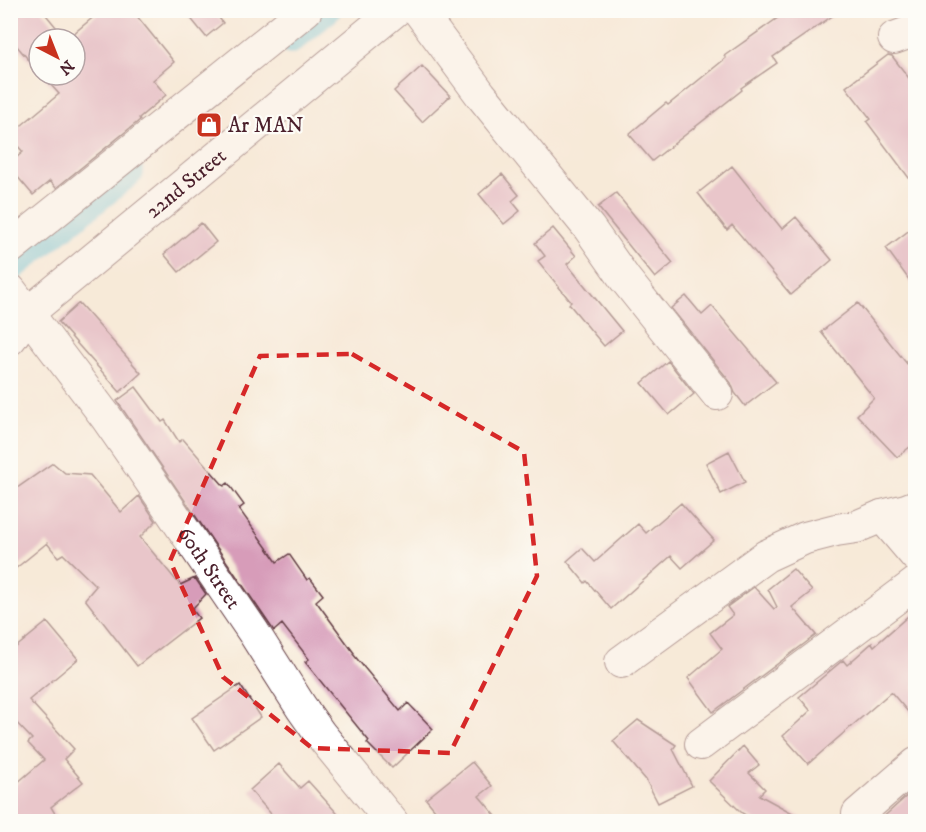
<svg xmlns="http://www.w3.org/2000/svg" width="926" height="832" font-family="'IM FELL DW Pica',serif">
<rect width="100%" height="100%" fill="#fdfcf7"/>
<filter id="ink" filterUnits="userSpaceOnUse"><feTurbulence type="fractalNoise" baseFrequency=".0167" numOctaves="2"/><feDisplacementMap in="SourceGraphic" scale="12" xChannelSelector="R" yChannelSelector="G"/><feConvolveMatrix kernelMatrix="1 2 1 2 8 2 1 2 1" color-interpolation-filters="sRGB"/></filter>
<filter id="wash" filterUnits="userSpaceOnUse"><feTurbulence type="fractalNoise" baseFrequency=".008" numOctaves="4" result="noise"/><feDisplacementMap in="SourceGraphic" scale="24" xChannelSelector="R" yChannelSelector="G"/><feGaussianBlur stdDeviation="1.35" result="paint"/><feColorMatrix in="noise" values="0 0 0 0 0 0 0 0 0 0 0 0 0 0 0 0 0 1.4 0 .05"/><feComposite in="paint" operator="in"/></filter>
<g filter="url(#wash)">
<rect width="100%" height="100%" fill="#f7ead8"/>
<g fill="none" stroke-linecap="round" stroke-linejoin="round">
<!-- canal -->
<path stroke="#58bdd6" stroke-width="28" d="M291,40l36,-30
M10,269l120,-97"/>
</g>
<g id="blocks">
<!-- building -->
<path fill="#d79cb9" d="M10,10h32l24,29h-27v33l-29,-34z
M102,10h30l42,52 -21,18 13,15 -27,23 1,2 -84,68 -6,-7 -17,14 -23,-27v-5l13,-11 -13,-15v-2l49,-41 -17,-19h33v-36h-8z
M184,10h29l10,13 -17,14z
M789,10h52l-68,47 4,6 -36,25 1,2 -90,71 -23,-27 37,-31 2,2 58,-47 -2,-2z
M888,55l4,1 23,30v100l-48,-64 4,-3 -25,-32z
M422,66l28,30 -28,26 -28,-31z
M732,166l50,63 14,-12 36,43 -41,35 -59,-70 -5,5 -29,-37z
M502,174l17,21 -7,6 8,10 -16,13 -25,-30z
M616,193l57,70 -18,15 -57,-71z
M201,223l15,19 -37,30 -15,-18z
M915,226v62l-29,-40z
M553,228l23,28 -9,8 55,67 -18,15 -35,-42 2,-2 -33,-41 7,-5 -10,-13z
M686,296l16,19 10,-9 64,76 -31,24 -10,-13 -4,-10 -60,-75z
M79,303l62,70 -21,19 -62,-70z
M858,303l49,61 8,-8v87l-18,14 -40,-42 17,-17 -53,-66z
M668,361l26,33 -25,21 -27,-32z
M136,387l26,35 3,-2 14,22 4,-3 41,47 4,-3 16,22 -5,4 38,53 12,-8 18,26 3,-2 13,17 -7,6 38,52 -1,1 47,57 8,-8 25,26 -41,39 -25,-25 2,-2 -64,-79 4,-3 -27,-35 -8,7 -157,-230z
M729,451l16,31 -24,12 -15,-31z
M53,463l12,10 25,2 31,37 18,-16 17,25 -16,16 40,48 15,-7 11,16 -14,15 7,9 -62,48 -52,-67 11,-13 -33,-32 -5,3 -11,-14 -37,30v-80z
M681,503l33,37 -32,28 -11,-12 -60,53 -24,-28 -2,2 -18,-22 15,-13 13,14 43,-38 8,9z
M793,569l19,22 -20,16 24,28 -103,77 -25,-34 34,-29 -12,-16 23,-18 -6,-8 27,-20 20,22 3,-2 -9,-18z
M915,610v110l-24,-28 -83,72 -25,-28 27,-25v-1l-11,-13 44,-37 4,5 25,-22 2,3z
M47,622l31,37 -49,41 45,49 -10,10 19,23 -32,25 9,15h-50v-33l34,-29 -16,-17 4,-4 -22,-23v-64z
M240,685l21,32 -47,33 -22,-32z
M638,720l38,25 -3,4 19,37 -34,17 -12,-23 -33,-39z
M743,746l16,19 -10,8 16,16 -6,6 50,27h-52l-15,-9 -33,-32z
M472,762l20,24 -13,10 22,26h-56l-19,-23z
M279,764l21,24 8,-7 37,41h-67l-28,-32z
M915,788v34h-37l31,-28z"/>
</g>
</g>
<g filter="url(#ink)">
<use href="#blocks" fill-opacity="0" stroke="#643d45" stroke-width="1.5"/>
<g fill="none" stroke-linecap="round" stroke-linejoin="round">
<!-- street casing -->
<g stroke="#643d45" stroke-width="34">
<g id="street">
<path d="M418,10l63,85 108,133 36,51 92,115"/>
<path d="M894,38l22,-8"/>
<path d="M10,248l296,-238"/>
<path id="s1" d="M10,290l96,127 37,53 111,163 47,74 19,27 72,88"/>
<path id="s2" d="M10,339l18,-26 368,-303"/>
<path d="M882,516l34,40"/>
<path d="M621,662l145,-106 39,-18 31,-8 20,-3 26,-11 24,-6 10,-4"/>
<path d="M701,744l215,-161"/>
<path d="M858,814l58,-50"/>
</g>
</g>
<!-- street -->
<use href="#street" stroke="#fff" stroke-width="32"/>
</g>
</g>
<!-- marked area -->
<path d="M0 0H926V832H0ZM352,354l172,98 13,124 -87,177 -138,-5 -89,-71 -53,-116 90,-205z" fill="#f7ead8" fill-opacity=".55" fill-rule="evenodd"/>
<path fill="none" stroke="#d62828" stroke-width="4.5" stroke-dasharray="12 8" stroke-linejoin="round" d="M352,354l172,98 13,124 -87,177 -138,-5 -89,-71 -53,-116 90,-205z"/>
<!-- icons -->
<defs>
<g id="shop-square" transform="scale(1.35)"><rect x="-9" y="-9" width="18" height="18" rx="4" fill="#c8321e" stroke="#fdfcf7"/><path d="M-5-2.5h2.3a2.7 3.5 0 0 1 5.4 0H5L5.5 6h-11ZM-1.5-2.5h3a1.5 2.3 0 0 0-3 0Z" fill="#fff"/></g>
</defs>
<g fill-rule="evenodd">
<use href="#shop-square" x="209" y="125"/>
</g>
<g text-anchor="middle" stroke-width="4.5" stroke-linejoin="round" paint-order="stroke">
<!-- poi labels -->
<g font-size="21" fill="#4a1f2b" stroke="#fdfcf7" text-anchor="start">
<text x="228" y="132">Ar MAN</text>
</g>
<!-- street labels -->
<g font-size="21" fill="#4a1f2b" stroke="#fdfcf7">
<text dy="7" stroke="none"><textPath href="#s2" startOffset="236">22nd Street</textPath></text>
<text dy="7" stroke="none"><textPath href="#s1" startOffset="342">60th Street</textPath></text>
</g>
</g>
<!-- margin -->
<rect width="926" height="832" fill="none" stroke="#fdfcf7" stroke-width="36"/>
<!-- north arrow -->
<g transform="translate(57 57) rotate(138)"><circle r="28" fill="#fdfcf7" stroke="#b5a4a5" stroke-width="1.5"/>
<path d="M0-4.5L10 22L0 15L-10 22Z" fill="#c8321e"/>
<text y="-9" font-size="16" font-weight="bold" text-anchor="middle" fill="#4a1f2b">N</text>
</g>
</svg>
